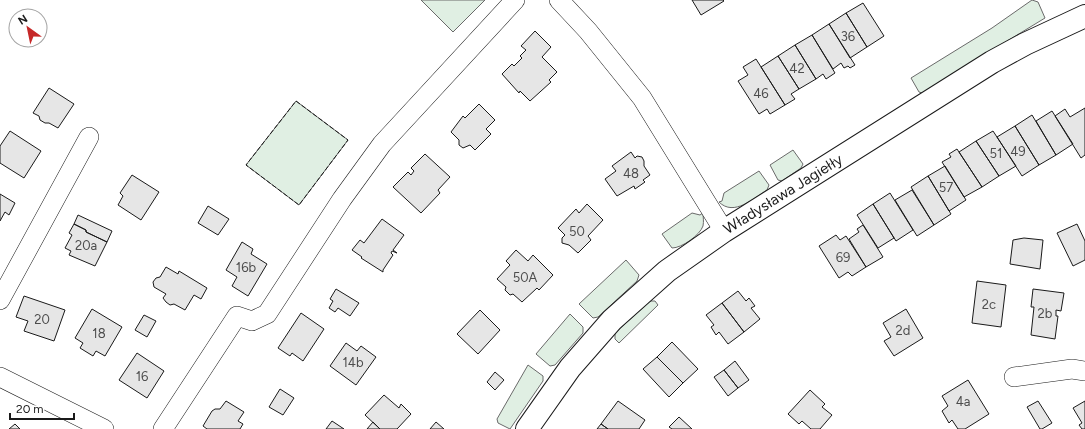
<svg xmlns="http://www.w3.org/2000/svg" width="1085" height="429" font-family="Figtree,sans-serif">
<rect width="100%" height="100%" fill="#fff"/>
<!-- green -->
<path fill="#e0efe3" stroke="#6a6a6a" d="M421,0h64l-32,32z
M1032,0l6,2 7,16 -123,75 -3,-1 -8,-14 81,-50z
M296,101l52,39 -49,65 -53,-40z
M793,150l10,14 -2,4 -19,13 -4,-1 -8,-15z
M759,171l10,14 -2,5c-13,8 -33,27 -48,12l3,-1 2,-8z
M692,213l8,2 3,-2c0,4 1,8 0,13 -3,9 -21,22 -31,22l-10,-14z
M626,260l13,15 -2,6 -39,36 -5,1 -14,-14z
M650,301h5l3,4 -39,38 -4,-4v-6z
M570,314l13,13v6l-28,32 -5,1 -14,-12z
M528,365l15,11v5l-33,48 -12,-6 -1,-4z"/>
<!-- building -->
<path fill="#e6e6e6" stroke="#1a1a1a" d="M692,0h31l1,1 -23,14z
M863,3l21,33 -17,11 -21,-34z
M846,13l21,34 -17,11 -21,-34z
M829,24l26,41 -5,3 -2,-2 -4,2 -3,-5 -8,6 -21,-34z
M535,31l16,16 -9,10 15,15 -8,8 2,2 -21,19 -10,-10 -1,2 -17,-19 10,-10 2,2 8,-8 -2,-2 6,-6 -5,-4z
M812,35l23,38 -9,6 -3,-5 -7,5 -21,-34z
M795,45l21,34 -17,10 -21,-33z
M778,56l21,33 -8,5 4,5 -10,6 -24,-38z
M756,59l29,46 -15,9 -3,-5 -8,5 -21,-33 10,-6 -5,-8z
M49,88l25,16 -16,24 -9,-5h-4l-5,-3 -1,-4 -6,-3z
M479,104l16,16 -9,9 5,5 -16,16 -5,-5 -7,3 -4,-3v-5l-8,-8 12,-16 2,2z
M1085,108v47l-4,3 -26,-42 10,-7 5,8z
M1052,111l21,33 -17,11 -20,-34z
M1032,115l24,40 -17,10 -24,-39z
M1015,126l24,39 -17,11 -25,-39z
M10,131l31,20 -17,27 -24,-15v-17z
M993,131l23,35 -17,10 -23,-35z
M976,141l23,35 -17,11 -23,-35z
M957,149l25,38 -18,10 -22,-35 9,-5 -2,-3z
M631,152l4,6 2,-2 5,1 2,4v5l6,9 -7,5 2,2 -10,7 -1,-3 -17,10 -12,-17 11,-8 -4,-5z
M425,154l25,23 -12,13 2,3 -19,20 -28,-26 15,-15 3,3 3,-4 -3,-3z
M945,166l21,34 -17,11 -21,-35z
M132,175l27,17 -18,28 -23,-15 5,-9 -3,-3z
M928,176l23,38 -17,11 -23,-38z
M912,190l22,35 -17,11 -22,-36z
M890,193l23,37 -17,11 -23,-37z
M0,194l15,9 -6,12 -4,-3 -5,9z
M587,204l16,16 -15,16 3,4 -13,13 -9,-8 -7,-2v-5l3,-3 -7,-7 18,-19 3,4z
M873,204l21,34 -16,10 -21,-33z
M208,206l21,13 -11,16 -20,-12z
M78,215l34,16 -5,11 -21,-10v-2l-12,-6z
M382,219l22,16 -11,15 4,3 -5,-2 -1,2 2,2 -10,15v2l-22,-14 1,-1 -10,-7 8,-10 4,3z
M74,224l12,6v2l21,10 -12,24 -26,-11 2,-4 -6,-3 7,-13 -3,-2z
M1077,224l8,17v19l-12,6 -16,-33z
M863,225l20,32 -17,10 -17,-28 10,-7 -2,-3z
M836,235l4,5 6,-4 20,31 -14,9 -4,-4 -9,6 -20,-32z
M1024,238l19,2 -3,29 -30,-5 3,-24z
M242,242l11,7 -2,5 16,10 -19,32 -16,-10 5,-9 -11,-7z
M516,250l12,11 5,-6 20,20 -14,15 -2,-2 -15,14 -9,-8 -3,1 -5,-5 1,-3 -9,-8 13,-14 -4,-4z
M166,267l12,7 1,-3 28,17 -6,11 -7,-4 -9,15 -11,-6 -4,1 -4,-3 -3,-4 3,-4 -12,-7 -1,-5 3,-4 4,-1z
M977,281l29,4 -5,42 -29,-4z
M336,289l23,14 -9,13 -12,-8 -3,4 -6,-4 4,-7 -3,-2z
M1033,289l31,4 -3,18 -5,-1v6h2l-3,23 -24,-4 3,-28h-3z
M738,291l8,10 3,-3 6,8 -4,2 9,11 -16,13 -22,-29z
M24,296l41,14 -11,31 -30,-10 4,-10 -12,-4z
M722,303l22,29 -16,12 -9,-12 -3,3 -5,-8 3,-2 -8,-10z
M92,309l30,18 -17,29 -9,-5 -3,5 -13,-8 3,-5 -8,-5z
M906,309l17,29 -29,18 -10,-15 7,-4 -8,-14z
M480,310l20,20 -22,24 -21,-20z
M301,313l23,16 -21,32 -11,-8 -2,3 -12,-8z
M144,315l12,6 -9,16 -12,-7z
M672,342l26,27 -15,14 -26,-26z
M346,343l11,8 4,-5 15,11 -20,28 -26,-19z
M137,353l27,18 -17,27 -28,-18z
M657,357l26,26 -14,14 -26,-28z
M735,361l14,19 -11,8 -14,-18z
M724,370l14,18 -10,8 -14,-19z
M495,372l9,8 -9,10 -8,-8z
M968,380l21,34 -24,15h-7l-6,-9 -3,3 -7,-12 6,-5 -6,-10z
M280,389l14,9 -11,17 -14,-8z
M810,390l15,14 -3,3 10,8 -12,14h-9l-9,-8 -3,3 -11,-10z
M384,395l15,13 2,-4 10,10 -14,15h-17l-15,-14z
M226,401l18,11 -6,9 5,3 -3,5h-33l-4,-3 9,-15 3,-2h5z
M618,401l27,19 -6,9h-31l-7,-5z
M1038,401l14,22 -10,6h-2l-13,-22z
M1085,401v28h-3l-3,-4 3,-2 -9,-15z
M679,417l13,12h-20l-3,-2z
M332,421l12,8h-18z
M373,422l7,7h-13z
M436,422l8,7h-14z
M15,424l5,5h-11z
M601,424l7,5h-11z"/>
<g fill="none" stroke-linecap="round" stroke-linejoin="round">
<!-- minor casing -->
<g stroke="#1a1a1a" stroke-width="20">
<path id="minor" d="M559,0l29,31 54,67 82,133
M0,300l89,-163
M0,377l104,52
M1014,377l58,-8 13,2
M163,429l74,-113 15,5 15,-7 75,-115 40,-55 133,-144"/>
</g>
<!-- tertiary casing -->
<g stroke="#1a1a1a" stroke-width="24">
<path id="tertiary" d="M527,429l43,-61 42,-48 55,-49 57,-40 268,-169 33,-18 60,-28"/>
</g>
<!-- minor -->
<use href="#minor" stroke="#fff" stroke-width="19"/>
<!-- tertiary -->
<use href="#tertiary" stroke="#fff" stroke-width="22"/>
<!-- fence -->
<path stroke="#1a1a1a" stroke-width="1" stroke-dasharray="5 2" stroke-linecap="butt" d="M296,101l52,39 -49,65 -53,-40z"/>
</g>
<g text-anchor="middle" stroke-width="3" stroke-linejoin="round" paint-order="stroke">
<!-- number labels -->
<g font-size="13" fill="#4d4d4d">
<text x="848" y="41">36</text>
<text x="797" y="73">42</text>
<text x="761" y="98">46</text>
<text x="1018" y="156">49</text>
<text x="996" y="158">51</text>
<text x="631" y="178">48</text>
<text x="946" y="192">57</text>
<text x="577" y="236">50</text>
<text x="86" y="250">20a</text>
<text x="843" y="262">69</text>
<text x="246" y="272">16b</text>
<text x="525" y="282">50A</text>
<text x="989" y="309">2c</text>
<text x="1045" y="318">2b</text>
<text x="42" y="324">20</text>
<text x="903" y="335">2d</text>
<text x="99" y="338">18</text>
<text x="353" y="367">14b</text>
<text x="142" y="381">16</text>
<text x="963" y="406">4a</text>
</g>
<!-- street labels -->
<g font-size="15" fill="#1a1a1a" stroke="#fff">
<text transform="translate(783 194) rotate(-32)" y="5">Władysława Jagiełły</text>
</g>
</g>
<!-- north arrow -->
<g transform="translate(28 28) rotate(327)"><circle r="19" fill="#ffffff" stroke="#a3a3a3"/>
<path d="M0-3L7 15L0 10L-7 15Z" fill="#c62828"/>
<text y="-6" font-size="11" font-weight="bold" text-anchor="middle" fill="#1a1a1a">N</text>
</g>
<!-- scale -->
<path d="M10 413v6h64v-6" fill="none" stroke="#1a1a1a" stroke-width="2"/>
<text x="16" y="413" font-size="12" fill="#1a1a1a" stroke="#ffffff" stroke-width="3" paint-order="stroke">20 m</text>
</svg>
